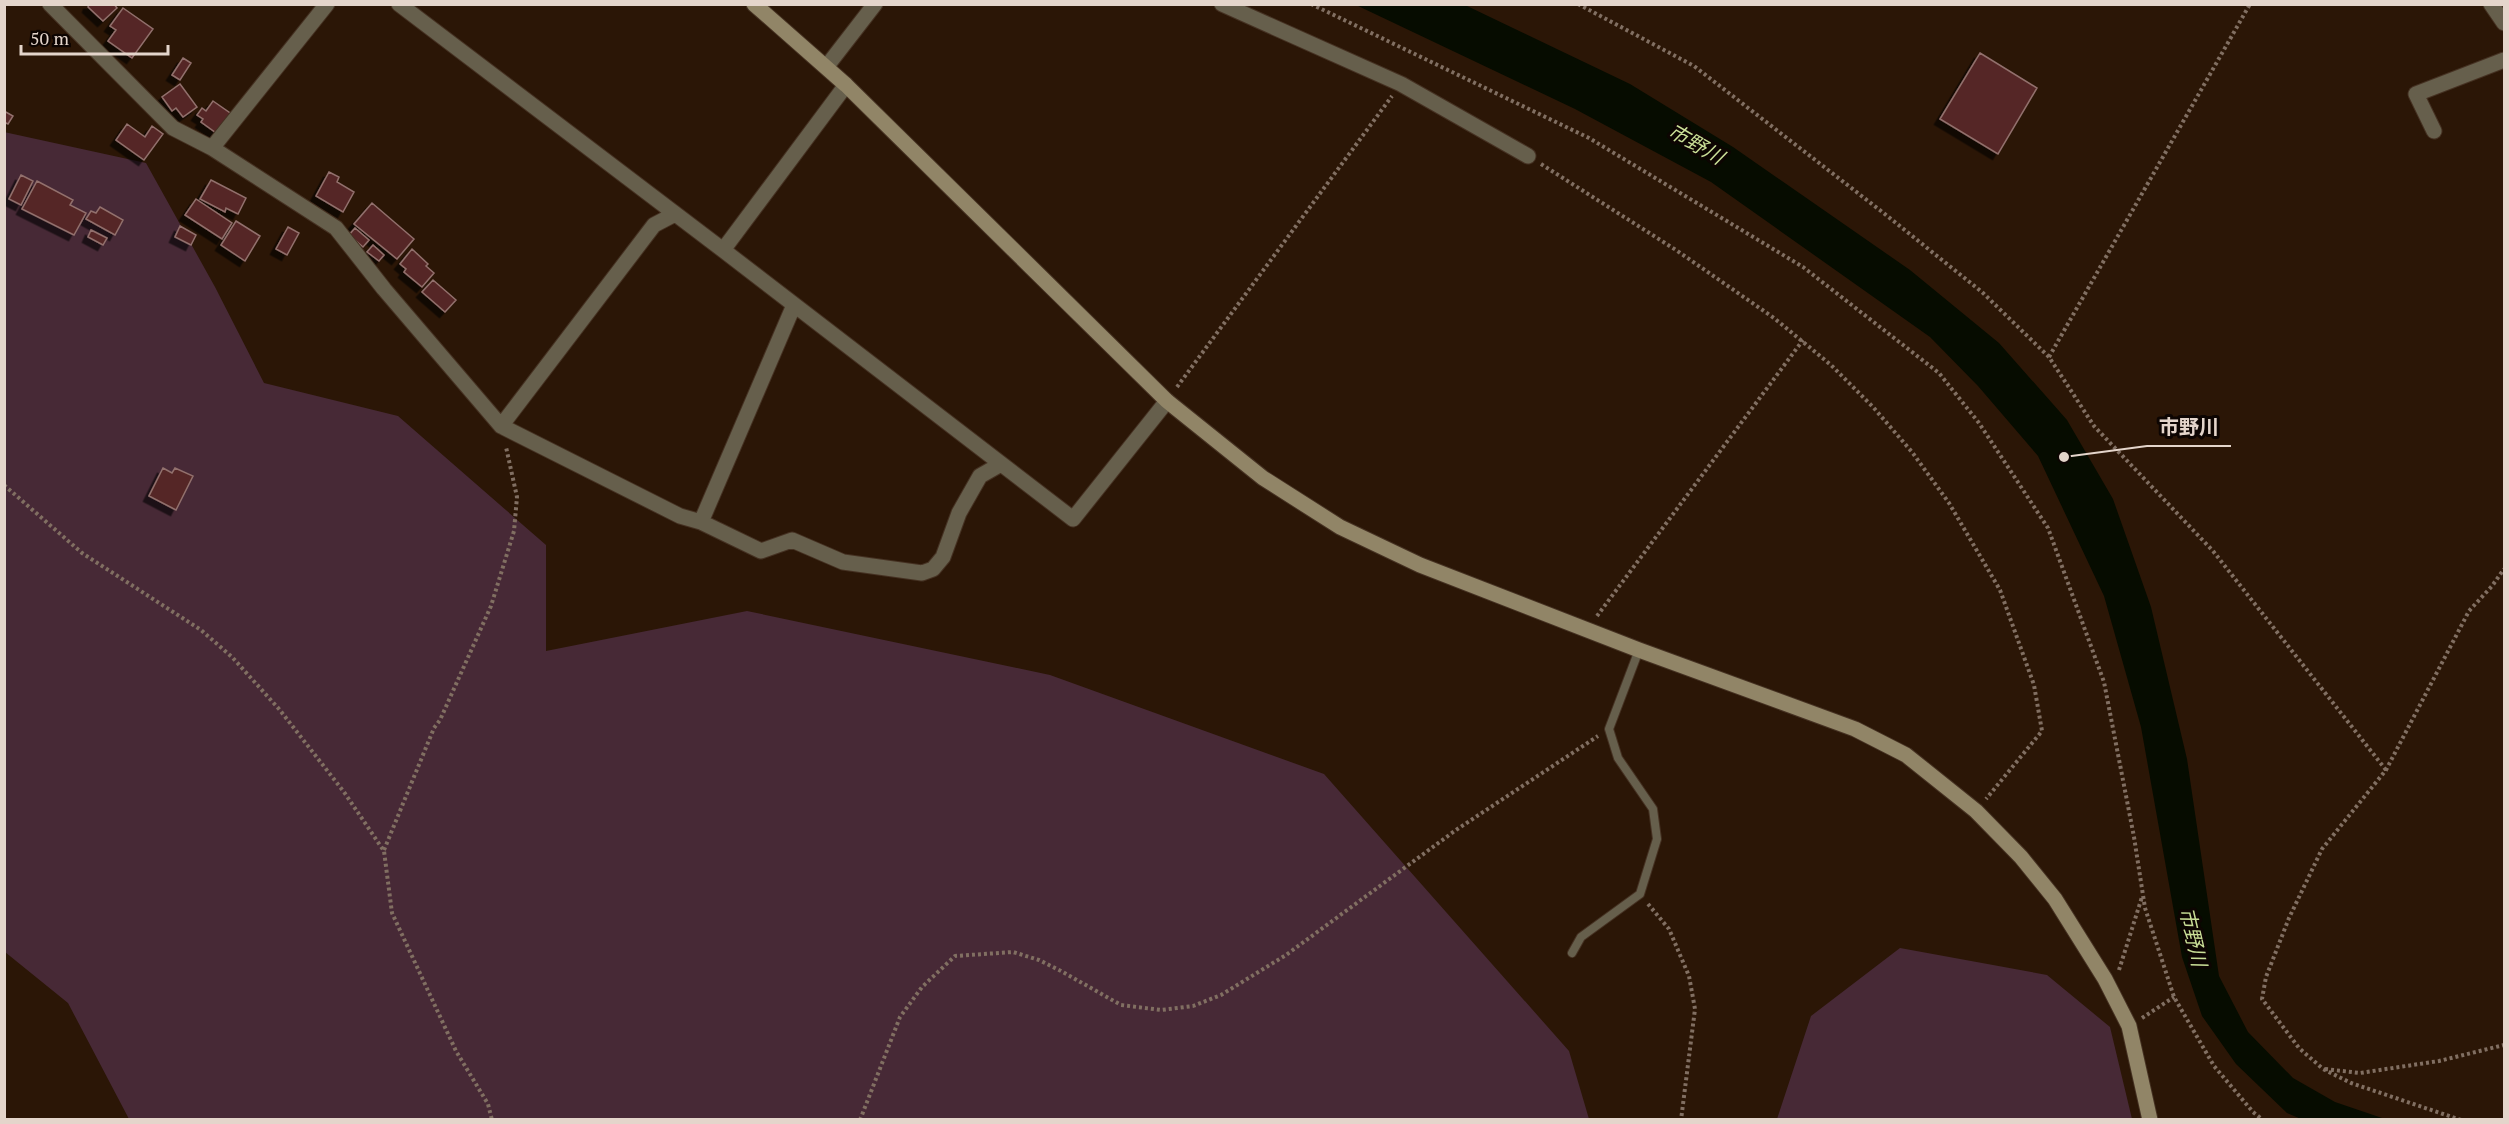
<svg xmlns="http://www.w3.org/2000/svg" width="2509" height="1124" font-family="'PT Serif','Noto Sans JP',serif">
<defs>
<filter id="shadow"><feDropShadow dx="-5.5" dy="5.5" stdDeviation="0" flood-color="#0009"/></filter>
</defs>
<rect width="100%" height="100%" fill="#2b1606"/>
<!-- green -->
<path fill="#472936" d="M4,132l142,31 69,124 49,96 134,33 148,129v106l201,-40 303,64 274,99 245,277 20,68h-1460l-61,-116 -63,-51z
M1900,948l147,27 63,52 22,92h-355l34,-103z"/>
<!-- water -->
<path fill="#060c00" d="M1356,5h109l165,79 103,63 177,123 89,73 68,77 46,79 38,108 36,152 32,217 29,56 45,46 42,24 50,17h-84l-14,-6 -51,-49 -34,-48 -20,-59 -41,-230 -37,-131 -66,-140 -60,-70 -48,-49 -219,-155 -136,-73z"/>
<!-- building -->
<path fill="#552825" stroke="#92706d" stroke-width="1.5" filter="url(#shadow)" d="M114,4l3,4 -14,13 -15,-14 1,-3z
M123,8l30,21 -21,29 -24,-17 8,-11 -6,-4z
M1980,53l57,35 -39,66 -58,-35z
M183,58l8,5 -11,17 -8,-5z
M180,84l17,23 -14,10 -7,-9 -4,3 -10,-14z
M213,101l20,14 -14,20 -18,-13 2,-3 -6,-4 5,-7 4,3z
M4,111l9,5 -5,8 -4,-2z
M127,124l18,13 7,-11 11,8 -19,26 -28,-20z
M329,172l10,5 -2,5 17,10 -11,20 -27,-16z
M21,175l12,6 -12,24 -12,-6z
M211,180l35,18 -8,16 -12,-6 -1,4 -25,-13z
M37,181l36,19 -3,5 16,8 -12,22 -52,-26z
M196,199l36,24 -10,16 -37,-24z
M372,203l42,36 -17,20 -43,-35z
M100,207l23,13 -8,15 -29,-16 5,-8 5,2z
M236,221l24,15 -15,25 -24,-16z
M180,226l16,9 -5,10 -16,-8z
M288,227l11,6 -12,22 -11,-6z
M355,228l14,12 -6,7 -14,-12z
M91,230l16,8 -4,7 -15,-8z
M373,245l11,10 -5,6 -12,-9z
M412,249l16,15 -2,2 8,7 -12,14 -18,-15 2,-3 -6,-5z
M433,280l23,20 -11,12 -23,-20z
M163,468l9,5 3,-5 18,8 -17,34 -27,-14z"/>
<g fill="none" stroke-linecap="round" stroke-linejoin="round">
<!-- lane casing -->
<g stroke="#453122" stroke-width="10">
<path id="lane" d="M1572,953l9,-16 59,-43 17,-55 -4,-30 -35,-51 -9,-29 30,-79"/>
</g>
<!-- street casing -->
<g stroke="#453122" stroke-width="17">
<path id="street" d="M50,4l123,124 39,20 124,80 48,61 117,137 179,90 21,6 93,-217
M399,4l324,246 350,269 94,-118
M1222,4l179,80 127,72
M2491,4l13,19
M827,66l48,-62
M2434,131l-18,-37 88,-34
M212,148l115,-144
M723,250l123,-165
M501,426l153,-201 21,-11
M701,522l60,29 31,-11 51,22 79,11 11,-4 10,-12 16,-44 21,-37 21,-12"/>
</g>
<!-- secondary casing -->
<g stroke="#453122" stroke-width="17">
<path id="secondary" d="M754,4l92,81 321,316 96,77 77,49 80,38 219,85 216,79 51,26 70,56 45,46 34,42 50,80 24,47 21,94"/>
</g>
<!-- path -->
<path stroke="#816f62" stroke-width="4" stroke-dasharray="3 3" stroke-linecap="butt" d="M1311,4l278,134 214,129 136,106 40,50 69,105 56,154 30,155 11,71 29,89 40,69 39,46 10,8
M1578,4l116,62 187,145 101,81 67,65 45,69 119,125 173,219
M1541,164l135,86 98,68 57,47 42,42 39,45 37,51 51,87 34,95 8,46 -56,68
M2049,357l201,-353
M1177,387l215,-291
M4,485l78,68 119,77 31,27 47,52 65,83 40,59 8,62 64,138 32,53 4,16
M1597,616l206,-276
M384,850l50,-122 6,-8 51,-114 23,-75 3,-34 -11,-50
M1648,904l21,25 20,47 6,33 -14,111
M2119,970l23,-73
M2142,1018l32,-21
M2325,1069l35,4 79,-12 65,-16
M860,1120l40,-103 22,-30 33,-31 58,-4 26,8 22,11 60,34 40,5 32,-4 28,-11 65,-40 170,-125 142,-94
M2461,1120l-110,-37 -28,-14 -24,-21 -37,-49 4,-22 23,-59 33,-69 64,-79 83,-159 23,-25 12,-17"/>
<!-- lane -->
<use href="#lane" stroke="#665f4c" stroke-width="8"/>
<!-- street -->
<use href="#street" stroke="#665f4c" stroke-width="15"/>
<!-- secondary -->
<use href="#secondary" stroke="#918567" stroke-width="15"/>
</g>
<g text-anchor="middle" stroke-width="6" stroke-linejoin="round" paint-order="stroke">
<!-- water labels -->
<g font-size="20" font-style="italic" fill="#cadf97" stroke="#0d0502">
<text transform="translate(1696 144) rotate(30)" y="7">市野川</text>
<text transform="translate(2193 937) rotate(77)" y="7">市野川</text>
</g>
</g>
<!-- callouts -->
<path fill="none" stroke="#e4d5cb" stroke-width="2" d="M2064 457L2147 446H2231"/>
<circle fill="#e4d5cb" stroke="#0d0502" stroke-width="2" cx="2064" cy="457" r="6"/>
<g font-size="20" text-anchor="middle" font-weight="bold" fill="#e4d5cb" stroke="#0d0502" stroke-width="6" stroke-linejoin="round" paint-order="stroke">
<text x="2189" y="434">市野川</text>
</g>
<!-- border -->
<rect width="2509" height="1124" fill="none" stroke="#e4d5cb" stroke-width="12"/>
<!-- scale -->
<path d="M21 45v9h147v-9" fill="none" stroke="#e4d5cb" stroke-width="3"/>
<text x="30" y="45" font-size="18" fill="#e4d5cb" stroke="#0d0502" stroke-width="4.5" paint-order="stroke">50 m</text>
</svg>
